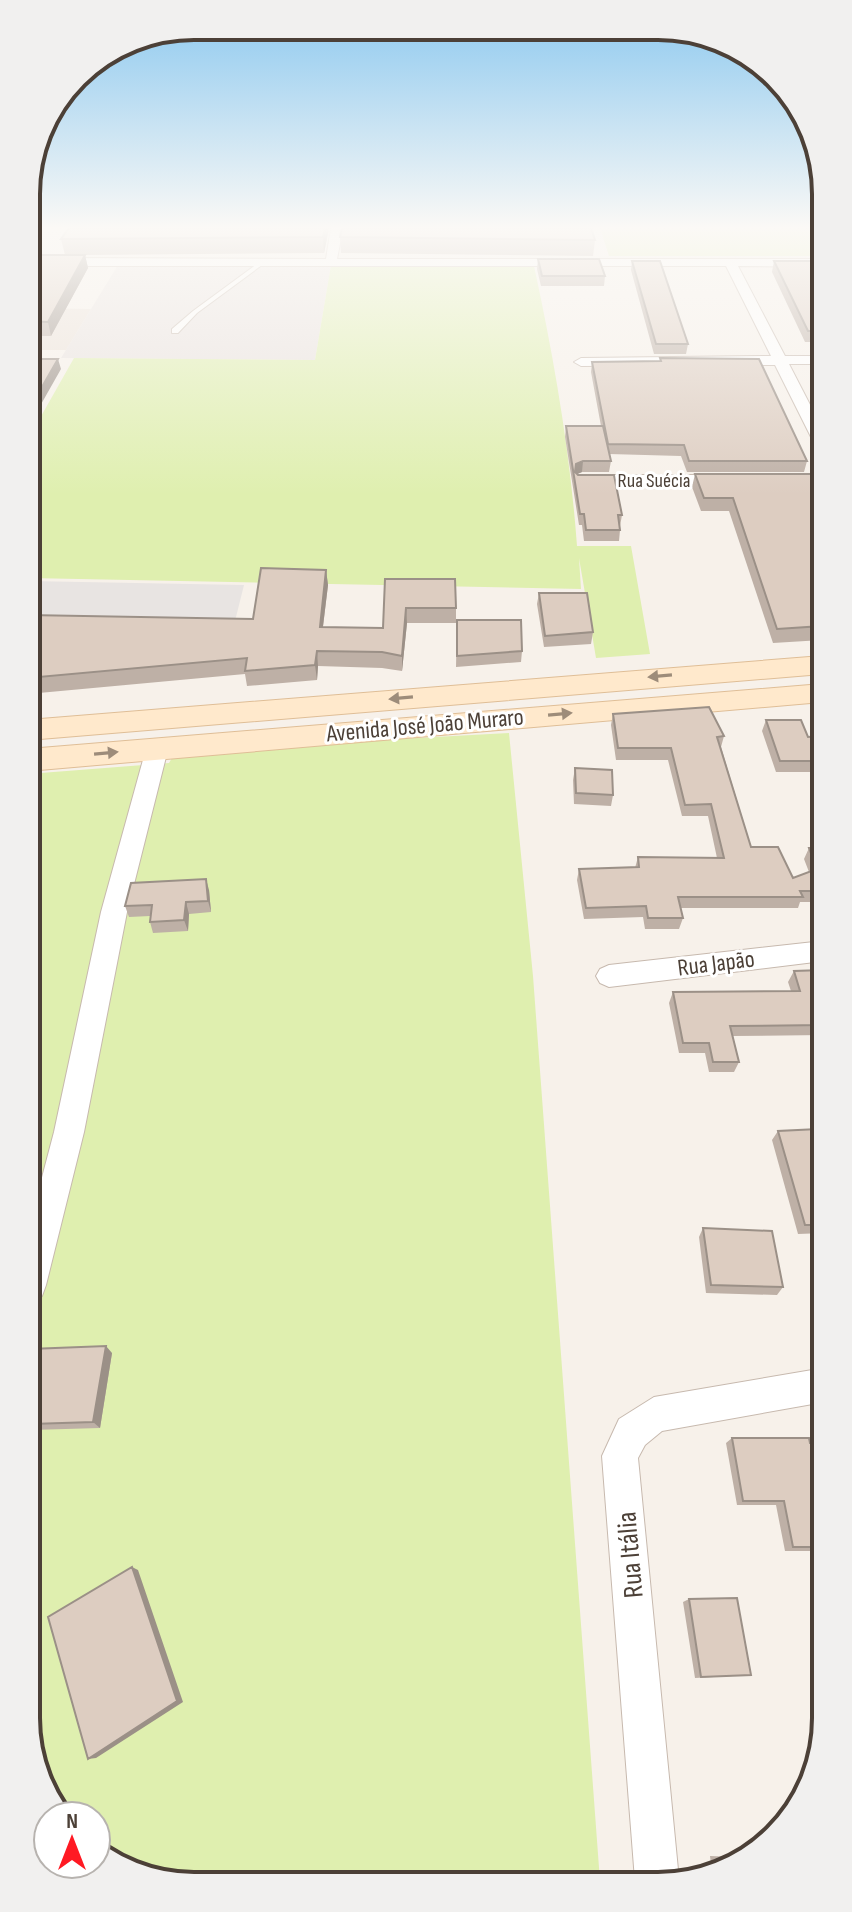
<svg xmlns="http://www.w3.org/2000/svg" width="852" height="1912" font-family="'Sofia Sans Condensed',sans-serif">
<rect width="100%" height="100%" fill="#f7f1ea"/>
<!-- residential -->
<path fill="#ebe1d8" d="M27,308l64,1 -25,41h-39l14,-28z"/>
<!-- industrial -->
<path fill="#e9e2df" d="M118,265h213l-16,95 -254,-2z"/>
<!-- green -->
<path fill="#dfefaf" d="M537,228h283l1,28h-212l-9,-28z
M331,265l203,1c20,92 36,185 43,280h54l19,108 -54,4 -17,-100 2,31 -553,-11 -1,-137 47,-83 241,2z
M509,733l24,243 67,905 -438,2 -66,-33v-34h-30l-34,-54 -4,-988 141,-11 7,-12z"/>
<!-- parking -->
<path fill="#e8e4e2" d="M28,581l216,4 -12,48 -204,-3z"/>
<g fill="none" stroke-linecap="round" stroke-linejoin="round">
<!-- service casing -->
<g stroke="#c7b9ae" stroke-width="2">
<path id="service" d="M261,261l5,1 -69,51 -19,20h-6v-4l21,-18z"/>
</g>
<!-- minor casing -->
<g stroke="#c7b9ae" stroke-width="2">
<path id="minor" d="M331,228h12l-6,31h484v8l-83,-1 47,90h36v8h-32l32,62v20l-8,-5 -38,-76 -194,1 -7,-4 7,-4 190,-2 -45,-90h-676l-6,-4 6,-4 276,1z
M583,475h144l8,5 -8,5 -150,-2v-6z
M157,742l8,2 3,5 -41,163 -43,220 -38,153 -4,11 -12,5v-78l24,-91 47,-220 45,-163 3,-5z
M823,941v20l-214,26 -9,-4 -4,-7 4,-7 9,-4z
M824,1368v34l-162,29 -17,14 -7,13 41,422h-44l-33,-424 17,-37 35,-22z"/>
</g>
<!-- secondary casing -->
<g stroke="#dfbe97" stroke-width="2">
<path id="secondary" d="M822,656v18l-794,66v-20z
M822,684v18l-794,69v-22z"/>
</g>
<!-- service -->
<use href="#service" fill="#fff" fill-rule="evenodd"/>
<!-- minor -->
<use href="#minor" fill="#fff" fill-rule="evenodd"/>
<!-- secondary -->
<use href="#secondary" fill="#ffe9cc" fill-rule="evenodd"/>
</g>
<!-- wall -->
<path fill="#beb0a6" d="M329,228l-5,25 -239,2 3,13 -37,68h-24v-75l38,-6 -4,-16z
M340,237l255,3 -2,16 -252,-3z
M538,259l67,17 -1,10h-63l-4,-17z
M632,261l56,83 -2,10h-32l-23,-84z
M774,261h47v93l-4,-1 -6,-11h-6l-33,-70z
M660,358l147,103 -3,11h-117l-6,-16 -72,-2 2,7 -2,11h-27l-5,2 45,41 -2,11v4l-1,11h-35l-2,-16h-3l-14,-88 1,-11h35l-10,-54 1,-10 68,-1z
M695,474l126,12 1,154 -49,3 -44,-132h-28l-9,-24z
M326,570l2,15 -5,42 60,1 2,-49 71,29v15h-49l-5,48 -20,-3 -64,-2 -1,14 -70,6 -2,-12 -217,20v-79l225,4z
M539,593l54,39 -2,12 -47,3 -7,-43z
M457,620l65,31 -1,11 -65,5z
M613,714l111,22 -3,11 30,100 42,31 16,-6 -5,-13 5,-11h14v54h-23l-2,6h-117l2,10 -4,11h-34l-2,-12 -59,2 -7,-39 2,-11 56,-1 3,-11 79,1 -9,-42h-26l-14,-56h-52l-5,-35z
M766,720l42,17 14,-1v36h-46l-14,-41z
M575,768l38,27 -2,11 -37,-2 -1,-24z
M209,890l2,22 -22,2 -1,17 -35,2 -3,-11v-6l-21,1 -4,-11z
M823,970v65l-90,1 6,26 -5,10h-25l-4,-19h-26l-10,-50 4,-11 118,-1 -3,-9 6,-11z
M778,1131l46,15v87l-26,1 -26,-94z
M703,1228l80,59 -6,8 -71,-2 -7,-56z
M30,1349l82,4 -12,75 -69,2z
M732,1438l78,5h15v108h-40l-9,-46h-39l-11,-62z
M689,1599l62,76 -56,3 -12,-76z
M710,1856l26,1 -24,16z"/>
<!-- shaded-wall -->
<path fill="#9b9087" d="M325,228h4l-5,25 -1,-16z
M85,255l3,13 -37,68 -3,-14z
M58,359l3,10 -34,60v-16z
M583,461l-1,11 -7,3 1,-11z
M326,570l2,15 -7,57 -1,-15z
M406,608l1,15 -5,48v-15z
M317,651l1,15 -1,14 -2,-15z
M206,879l3,11 2,22 -3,-11z
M186,902l3,12 -1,17 -4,-11z
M106,1346l6,7 -12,75 -7,-6z
M132,1567l6,3 45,132 -87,56 -8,1z"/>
<!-- building -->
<path fill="#ddcdc1" stroke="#9b9087" stroke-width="2" d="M69,228h256l-2,9 -262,2z
M342,228h249l4,12 -255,-3z
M31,255h54l-37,67 -21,-1v-60z
M538,259h61l6,17h-63z
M632,261h28l28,83h-32z
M774,261h47v81l-7,-11h-6z
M660,358l99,1 48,102h-118l-5,-16 -76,-1 -16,-82 69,-1z
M29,359h29l-31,54v-52z
M566,426h37l8,35h-28l-7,3 -1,8 3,3h36l8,40h-4l2,15h-34l-2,-16h-4z
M695,474h121l5,12 1,140 -45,3 -44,-131h-29z
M261,568l65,2 -6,57 63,1 2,-49h70l1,29h-50l-4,48 -20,-4 -65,-1 -2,14 -70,6 2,-13 -219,20v-63l225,4z
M539,593h48l6,39 -48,4z
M457,620h64l1,31 -65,5z
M709,707l15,29 -7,1 34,110h27l15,31 24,-9 -8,-21h14v43h-23l3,6h-125l5,21h-35l-2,-12 -60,2 -7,-39 60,-2 -1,-10 86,1 -13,-54 -26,1 -14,-57h-53l-5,-34z
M766,720h35l7,17 14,-1v25h-42z
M575,768l37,2 1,25 -37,-2z
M206,879l2,22 -22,1 -2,18 -34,2 2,-17 -27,1 6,-23z
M823,970v55l-93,1 9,36h-26l-4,-19h-26l-10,-51 127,-1 -6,-20z
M818,1129l6,17v79h-19l-27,-94z
M703,1228l69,3 11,56 -72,-2z
M106,1346l-13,76 -62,2 -1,-75z
M732,1438h77l1,5h15v104h-32l-9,-46h-41z
M132,1567l45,134 -89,58 -40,-142z
M737,1598l14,77 -50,2 -12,-78z
M717,1859l15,1 -14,9z"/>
<!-- one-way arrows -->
<defs><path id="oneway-solid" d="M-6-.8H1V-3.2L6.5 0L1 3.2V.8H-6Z" transform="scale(2)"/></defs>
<g fill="#9d8c7a">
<use href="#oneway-solid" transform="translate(660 676) rotate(175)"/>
<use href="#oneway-solid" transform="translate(401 698) rotate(175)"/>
<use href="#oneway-solid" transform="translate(560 714) rotate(-5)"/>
<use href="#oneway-solid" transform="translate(106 753) rotate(-5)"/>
</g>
<!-- sky -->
<linearGradient id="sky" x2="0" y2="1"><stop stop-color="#8bc8ef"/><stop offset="0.46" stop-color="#fbf9f6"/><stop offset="1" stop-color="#fbf9f6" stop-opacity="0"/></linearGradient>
<rect width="852" height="495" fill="url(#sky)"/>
<g text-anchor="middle" stroke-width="6" stroke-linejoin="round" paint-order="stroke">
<!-- far-street labels -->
<g font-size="20" fill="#4c4037" stroke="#fff">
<text x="654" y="487">Rua Suécia</text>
</g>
<!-- street labels -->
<g font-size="24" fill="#4c4037" stroke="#fff">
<text transform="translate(425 725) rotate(-5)" y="8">Avenida José João Muraro</text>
<text transform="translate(716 963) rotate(-7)" y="8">Rua Japão</text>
</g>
<!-- near-street labels -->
<g font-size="28" fill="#4c4037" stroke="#fff">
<text transform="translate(629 1555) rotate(-95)" y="10">Rua Itália</text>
</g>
</g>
<!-- crop -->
<path d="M0 0H852V1912H0ZM194 40H658A154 154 0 0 1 812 194V1718A154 154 0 0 1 658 1872H194A154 154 0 0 1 40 1718V194A154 154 0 0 1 194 40Z" fill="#f1f0ef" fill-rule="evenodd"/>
<path fill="none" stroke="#4c4037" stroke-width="4" d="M194 40H658A154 154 0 0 1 812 194V1718A154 154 0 0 1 658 1872H194A154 154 0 0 1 40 1718V194A154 154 0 0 1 194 40Z"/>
<!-- north arrow -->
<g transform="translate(72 1840)"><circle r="38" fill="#ffffff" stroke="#b7b3af" stroke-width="2"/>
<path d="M0-6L14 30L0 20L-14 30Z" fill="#ff1923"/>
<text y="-12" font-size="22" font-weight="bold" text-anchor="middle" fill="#4c4037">N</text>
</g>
</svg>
